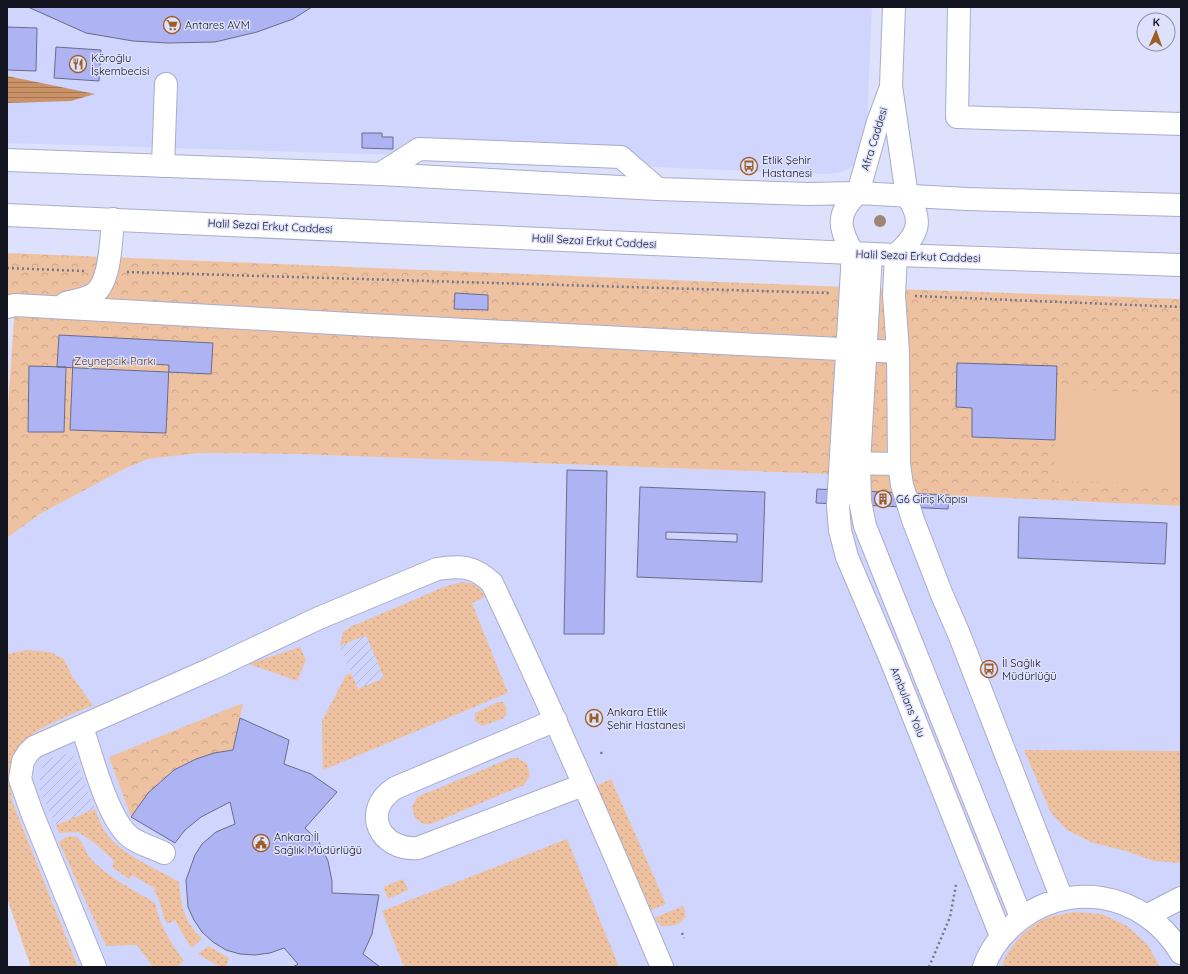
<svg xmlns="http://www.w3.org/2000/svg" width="1188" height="974" font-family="Quicksand,sans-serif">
<defs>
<pattern id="industrial-furrows" width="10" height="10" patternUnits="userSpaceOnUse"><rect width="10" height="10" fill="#d0d5fd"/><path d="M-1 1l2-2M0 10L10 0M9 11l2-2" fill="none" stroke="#b2b6d8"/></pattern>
<pattern id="grass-dots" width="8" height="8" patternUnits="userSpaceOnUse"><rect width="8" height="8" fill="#eec2a1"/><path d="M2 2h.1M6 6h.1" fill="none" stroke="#cba68a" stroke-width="1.8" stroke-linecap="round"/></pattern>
<pattern id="park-crowns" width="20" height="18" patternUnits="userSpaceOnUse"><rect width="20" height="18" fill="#eec2a1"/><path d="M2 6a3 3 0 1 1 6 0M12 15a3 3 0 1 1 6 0" fill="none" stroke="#cba68a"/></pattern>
<pattern id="water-rules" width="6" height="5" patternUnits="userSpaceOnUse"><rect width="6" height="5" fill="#cb9267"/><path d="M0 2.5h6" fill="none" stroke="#a37654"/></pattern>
</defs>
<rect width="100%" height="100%" fill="#dee1fc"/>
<!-- built -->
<path fill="#d0d5fd" d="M7,7h865l-5,118 -7,31 -5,7 -6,6 -11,4 -12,1 -173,-7 -30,-15 -222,3 -394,-12z
M201,453l95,1 534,20 89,20 262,12v461h-1150l-24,-69v-360l33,-24 82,-44 26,-11z"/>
<!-- industrial -->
<path fill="url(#industrial-furrows)" d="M366,635l18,43 -26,11 -18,-43z
M73,753l22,56 -39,16 -16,-33v-13l3,-14 6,-6 8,-4z"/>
<!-- grass -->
<path fill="url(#grass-dots)" d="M461,582c11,0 19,4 24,15l-13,6 36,90 -185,77 -1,-49 24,-46 5,-2 7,16 26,-11 -18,-43 -26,11 3,-14 7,-5 94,-40z
M300,647l6,13 -9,21 -48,-17z
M27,650l23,2 14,7 8,17 21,29c-49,23 -93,29 -81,96l66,166h-47l-24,-69v-244z
M498,702h5c4,6 5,9 1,16l-22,8 -7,-5v-8z
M1024,750l157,1v112l-27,-2 -31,-11 -30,-7 -26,-13 -16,-17z
M511,758h7l9,6 3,11 -6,10 -93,39h-8l-8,-6 -3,-11 5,-10z
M611,779l55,125 -15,6 -55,-124z
M95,809c4,10 7,20 14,28 17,20 47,31 70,45 3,27 4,37 23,57l-11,9 -16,-28 -8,4c-6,-11 -5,-22 -13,-33l2,-2 -24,-14 -3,4 -17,-12 2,-6 -18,-17 -18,-12 -19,1 -3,-8z
M74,836c10,4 10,15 16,22 17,19 44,32 65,45 5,23 15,39 29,58l-7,6h-24l-16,-22 -31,1 -47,-104 6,-5z
M567,839l52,128h-215l-22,-56z
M403,879l5,11 -20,9 -5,-12z
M683,906c8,16 -7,21 -21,20l-8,-8z
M1074,912l28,2 25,12 21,19 12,22h-159c8,-21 25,-40 46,-49 8,-3 18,-4 27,-6z
M208,946l21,12 -3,9h-6l-22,-13z"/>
<!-- park -->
<path fill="url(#park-crowns)" d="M7,253l888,36 286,10v207l-352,-16v-16l-533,-20 -95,-1 -53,6 -26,11 -82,44 -33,24v-117l8,-116 -8,-3z
M243,703l-10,47c-48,7 -75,26 -102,67l-22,-60z"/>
<!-- pitch -->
<path fill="#eec2a1" d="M1056,389l125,4v91l-127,-3z"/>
<!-- water -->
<path fill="url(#water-rules)" d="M7,76l88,18 -24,7 -64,2z"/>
<!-- building -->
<path fill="#adb3f3" stroke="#686c89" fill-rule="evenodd" d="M28,7h284l-19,12 -36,13 -42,10 -48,1 -34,-2 -47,-8z
M7,27l30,1 -1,43 -29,-1z
M56,47l45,3 -2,31 -45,-3z
M362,133h20v4h11v12l-31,-1z
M455,293l33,2v15l-34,-1z
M59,335l154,8 -2,31 -154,-7z
M73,360l96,5 -3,68 -96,-3z
M957,363l100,3 -2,74 -83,-3v-29l-16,-1z
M29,366l37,1 -2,65h-36z
M567,470l40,1 -3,163h-40z
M640,487l125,5 -3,90 -125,-5zM666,532l71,2v8l-71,-3z
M817,489l132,6 -1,14 -132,-6z
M1019,517l148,6 -2,41 -147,-6z
M240,718l49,22 -5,24 27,10 26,18 -32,36 14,14 9,19 4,20v12l47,2 -7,39 -9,20 17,13h-87l5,-3 -14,-16 -14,5 -15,2 -15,-1 -14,-4 -13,-8 -11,-10 -8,-12 -6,-13 -2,-27 9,-25 7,-11 14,-12 19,-8 -5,-22 -29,15 -16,13 -10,13 -44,-26 17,-24 26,-23 22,-11 18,-6 19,-3z"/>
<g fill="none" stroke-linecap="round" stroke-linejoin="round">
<!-- minor casing -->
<g stroke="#a8accb" stroke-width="24">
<path id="minor" d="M894,7l-3,79 16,110
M959,7l-2,110 224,7
M163,166l3,-82
M380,174l39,-25 202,8 37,32
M858,193l20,-71 13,-35
M853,253l-15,253 2,24 7,27 44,103 110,276
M871,254l-12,209 1,38 5,25 156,391
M896,255l-2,40 4,57 1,112 3,21 11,35 29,75 17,39 103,265
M66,303c8,-2 18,-4 26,-8 19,-10 19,-56 21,-76
M7,307l8,-2 354,20 529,27
M845,463l54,1
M556,720l-161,68c-35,23 -15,63 23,60l165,-63
M82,727c10,29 25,91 48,110 9,7 24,11 34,16
M1148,915l33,-17
M95,967l-63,-154 -12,-34 3,-18 5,-8 6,-6 177,-78 108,-51 118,-49c24,-4 37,-3 55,14 60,127 116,255 170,384
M984,967c5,-15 15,-29 27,-40 53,-50 133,-36 170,26"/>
</g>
<!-- major casing -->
<g stroke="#a8accb" stroke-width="24">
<path id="major" d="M7,160l373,14 278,15 151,5 49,-1 109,6 214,6
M7,215l889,40 285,10
M853,253c-14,-24 -18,-39 5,-60
M896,255c21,-19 29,-33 11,-59"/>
</g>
<!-- path -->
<path stroke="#747689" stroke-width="2.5" stroke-dasharray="2 3" stroke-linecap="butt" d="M7,268l77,3
M127,272l703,21
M915,296l266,11
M601,752l1,3
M682,933l2,5
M929,967l21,-50 6,-32"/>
<!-- minor -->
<use href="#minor" stroke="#fff" stroke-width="22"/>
<!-- major -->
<use href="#major" stroke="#fff" stroke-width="22"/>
</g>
<!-- trees -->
<circle fill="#a18572" cx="880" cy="221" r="6"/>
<!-- icons -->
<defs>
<g id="supermarket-ring" transform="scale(0.9)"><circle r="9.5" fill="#dee1fc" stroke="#9d5d26" stroke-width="1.5"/><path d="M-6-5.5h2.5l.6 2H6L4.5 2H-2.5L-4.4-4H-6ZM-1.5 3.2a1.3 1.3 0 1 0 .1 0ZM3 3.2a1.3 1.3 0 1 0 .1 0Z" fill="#9d5d26"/></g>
<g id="restaurant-ring" transform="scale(0.9)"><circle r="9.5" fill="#dee1fc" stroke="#9d5d26" stroke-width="1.5"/><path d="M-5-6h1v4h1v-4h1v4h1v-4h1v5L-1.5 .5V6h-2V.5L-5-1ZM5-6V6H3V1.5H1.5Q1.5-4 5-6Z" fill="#9d5d26"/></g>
<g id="bus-ring" transform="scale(0.9)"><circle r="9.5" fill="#dee1fc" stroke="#9d5d26" stroke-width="1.5"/><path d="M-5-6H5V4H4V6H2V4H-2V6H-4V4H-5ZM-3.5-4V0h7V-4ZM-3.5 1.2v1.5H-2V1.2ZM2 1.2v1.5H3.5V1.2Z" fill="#9d5d26"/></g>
<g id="building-ring" transform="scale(0.9)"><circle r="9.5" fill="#dee1fc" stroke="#9d5d26" stroke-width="1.5"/><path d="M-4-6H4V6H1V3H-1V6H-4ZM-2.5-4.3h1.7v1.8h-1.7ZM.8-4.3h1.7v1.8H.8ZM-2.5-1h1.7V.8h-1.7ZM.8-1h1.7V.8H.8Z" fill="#9d5d26"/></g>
<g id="hospital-ring" transform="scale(0.9)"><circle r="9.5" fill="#dee1fc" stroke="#9d5d26" stroke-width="1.5"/><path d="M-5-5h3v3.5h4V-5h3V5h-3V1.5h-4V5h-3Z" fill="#9d5d26"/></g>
<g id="civic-ring" transform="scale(0.9)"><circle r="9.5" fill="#dee1fc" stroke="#9d5d26" stroke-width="1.5"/><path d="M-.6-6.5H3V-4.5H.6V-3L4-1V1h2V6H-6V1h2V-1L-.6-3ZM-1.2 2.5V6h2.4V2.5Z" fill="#9d5d26"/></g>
</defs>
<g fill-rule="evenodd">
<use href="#supermarket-ring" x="172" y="25"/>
<use href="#restaurant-ring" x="78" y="64"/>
<use href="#bus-ring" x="749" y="166"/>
<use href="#building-ring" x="883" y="499"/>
<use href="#bus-ring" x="989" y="669"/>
<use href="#hospital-ring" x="594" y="718"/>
<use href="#civic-ring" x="261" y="843"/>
</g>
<g text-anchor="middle" stroke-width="3" stroke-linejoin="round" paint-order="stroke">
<!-- poi labels -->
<g font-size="11" fill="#12141f" stroke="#dee1fc" text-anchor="start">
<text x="185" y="29">Antares AVM</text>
<text x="91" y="62">Köroğlu<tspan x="91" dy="13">İşkembecisi</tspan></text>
<text x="762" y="164">Etlik Şehir<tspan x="762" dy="13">Hastanesi</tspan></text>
<text x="896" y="503">G6 Giriş Kapısı</text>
<text x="1002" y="667">İl Sağlık<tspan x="1002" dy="13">Müdürlüğü</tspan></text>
<text x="607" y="716">Ankara Etlik<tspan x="607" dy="13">Şehir Hastanesi</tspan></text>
<text x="274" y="841">Ankara İl<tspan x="274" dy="13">Sağlık Müdürlüğü</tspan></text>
</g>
<!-- street labels -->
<g font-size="11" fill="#12141f" stroke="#dee1fc">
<text transform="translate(874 139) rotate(-73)" y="4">Afra Caddesi</text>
<text transform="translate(270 226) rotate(3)" y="4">Halil Sezai Erkut Caddesi</text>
<text transform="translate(594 241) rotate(3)" y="4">Halil Sezai Erkut Caddesi</text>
<text transform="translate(918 256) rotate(2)" y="4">Halil Sezai Erkut Caddesi</text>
<text transform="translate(908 702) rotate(68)" y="4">Ambulans Yolu</text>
</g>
<!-- park labels -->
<g font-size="11" fill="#6f3a02" stroke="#dee1fc">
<text x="115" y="365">Zeynepcik Parkı</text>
</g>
</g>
<!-- border -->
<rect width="1188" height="974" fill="none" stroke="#12141f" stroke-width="16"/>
<!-- north arrow -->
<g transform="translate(1156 32) rotate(2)"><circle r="19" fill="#dee1fc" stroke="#8c8fa4"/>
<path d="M0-3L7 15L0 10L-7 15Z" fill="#9d5d26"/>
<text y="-6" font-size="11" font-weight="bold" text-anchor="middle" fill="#12141f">K</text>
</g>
</svg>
